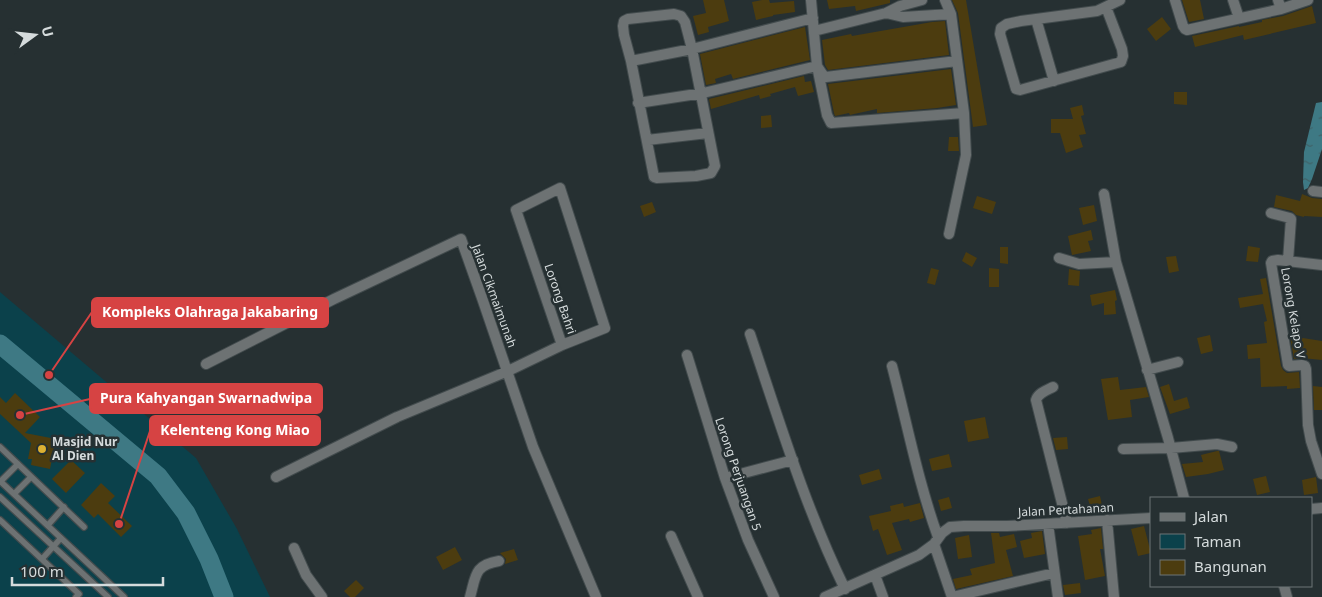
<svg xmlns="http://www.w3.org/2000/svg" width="1322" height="597" font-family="'Noto Sans',sans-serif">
<defs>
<pattern id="water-ripples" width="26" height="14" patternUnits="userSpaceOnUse" patternTransform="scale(1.25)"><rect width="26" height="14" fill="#3e7984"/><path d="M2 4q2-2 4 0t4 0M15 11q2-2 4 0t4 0" fill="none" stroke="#3f6066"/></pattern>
</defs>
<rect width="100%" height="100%" fill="#263032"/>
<!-- park -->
<path fill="#0b414b" d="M0,292l196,166 41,71 33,68h-270z"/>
<!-- water -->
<path fill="url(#water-ripples)" d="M1322,102v47l-10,30 -4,9 -4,2 -1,-8 1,-30 12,-49z"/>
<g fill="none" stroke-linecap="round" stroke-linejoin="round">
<!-- river -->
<path stroke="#3e7984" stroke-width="19" d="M0,344l158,132 28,37 23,46 15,38"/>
</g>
<!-- building -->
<path fill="#4c3c0f" d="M703,0h21l5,21 -21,6 1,5 -11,3 -5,-19 13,-3z
M762,0h7l1,3 24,-2 1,11 -22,3v1l-17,4 -4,-18z
M827,0h63v3l-34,8 -1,-5 -26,3z
M952,0h14l21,125 -14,2 -15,-114z
M1182,0h18l4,19 -15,3z
M1312,6l4,17 -72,17 -1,-5 -48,12 -3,-11 47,-10v1l23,-5v-2l21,-4z
M1162,17l9,12 -15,12 -9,-12z
M945,21l4,34 -121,15 -3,-5 -3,-25 29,-6 1,2 80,-14z
M805,27l5,33 -77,19 -2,-5 -16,5 1,4 -10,2 -6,-31z
M951,69l5,36 -19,3 -60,5v-4l-23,5 -4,1 -1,-2 -14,3 -1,-3 -6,-29z
M804,76l1,6 6,-1 3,11 -16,4 -3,-9 -25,7 1,2 -11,3 -1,-4 -48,14 -2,-10z
M1174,92h13v13l-13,-1z
M1082,105l2,10 -3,1 5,18 -7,1 4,12 -17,6 -6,-20h-9v-14h22l-3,-11z
M771,115l1,12 -11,1v-12z
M949,137h9l1,14h-11z
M1302,194l10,4 10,1v18l-18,-1v1l-8,-2 -4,-4 -18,-4 2,-12 24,6z
M977,196l19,6 -4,12 -19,-6z
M652,202l4,10 -12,5 -4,-11z
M1094,205l3,16 -14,4 -4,-17z
M1091,230l2,10 -5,1 3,10 -19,4 -4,-19z
M1248,246l12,2 -2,14 -12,-1z
M1000,247h8v17l-8,-1z
M966,252l11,6 -5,9 -10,-6z
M1176,256l3,15 -10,2 -3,-16z
M931,268l8,2 -4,15 -8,-2z
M989,268l10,1v18h-10z
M1069,269l11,2 -1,15 -11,-1z
M1266,278l15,88 2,4 4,3 12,-1 1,16 -13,1v-3l-26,1 -1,-29 -12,1 -1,-14 20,-2 -3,-21 3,-1 -4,-17 -23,4 -2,-10 25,-4 -3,-15z
M1115,290l2,10 -2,1 1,13 -12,1v-12l-12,3 -2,-11z
M1210,335l3,16 -12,3 -4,-16z
M1290,336l32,5v19l-20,-2 -8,1z
M1118,377l2,13 26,-3 3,10 -19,3 2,17 -24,3 -7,-41z
M1169,384l5,17 13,-4 3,11 -20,6 -10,-27z
M1313,386l9,1v23h-8z
M15,393l25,24 -15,16 31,6 -6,30 -19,-4 1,-6h-4l3,-16 -31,-29v-17l6,6z
M985,417l4,21 -21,4 -4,-21z
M1067,437l1,12 -12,1 -3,-12z
M1217,451h2l5,19 -16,4 -22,3 -4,-13 21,-2 -2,-7z
M949,454l3,13 -20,4 -3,-12z
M71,460l14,13 -19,20 -14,-14z
M879,469l3,10 -20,6 -3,-10z
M1266,476l4,16 -13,3 -4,-16z
M1316,477l2,16 -14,2 -2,-15z
M101,483l14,13 -7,7 24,23 -11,11 -23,-23 -4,4 -13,-13z
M1100,496l3,14 -11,3 -4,-14z
M949,497l3,11 -11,3 -3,-11z
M903,503l1,4 16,-4 4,15 -14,4 -1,-3 -17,4 10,27 -15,5 -9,-26 -5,2 -4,-15 22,-5 -1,-5z
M1144,526l7,27 -13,3 -7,-27z
M1101,528l2,21h-3l5,27 -20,4 -7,-44 14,-2 -1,-4z
M1042,531l3,23 -21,4 -4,-17 12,-3 -1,-5z
M991,533h8l1,4 14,-3 3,13 -11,3 7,26 -57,13 -3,-10 19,-4 -2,-6 25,-6z
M969,535l3,22 -14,2 -3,-21z
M455,547l7,13 -19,10 -7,-13z
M514,549l4,11 -13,4 1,-5 -6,-6z
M356,580l8,8 -9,9h-5l-6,-6z
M1080,583l1,10 -16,2 -2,-10z"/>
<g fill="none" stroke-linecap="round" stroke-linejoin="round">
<!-- lane casing -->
<g stroke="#424b4d" stroke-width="8">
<path id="lane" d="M0,447l84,80
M0,481l124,116
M1,481l17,-17
M14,494l17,-17
M0,497l108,100
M0,520l79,74 -3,3
M48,525l16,-18
M42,559l19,-21"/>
</g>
<!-- street casing -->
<g stroke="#424b4d" stroke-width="12">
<path id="street" d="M811,0l6,66 6,9 3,2 131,-16
M1175,0l8,26 2,3 2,1 94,-21 -3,-9
M1233,0l6,18
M1106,7l16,42 1,7 -2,6 -101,28 -4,-1 -16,-55 1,-6 6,-4 14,-3 76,-10 23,-11
M1281,9l27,-9
M886,13l17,4 48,-3
M674,14l7,2 4,6 7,27 23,117 -4,7 -15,3 -39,2 -3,-1 -23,-116 -7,-26 -1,-9 1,-5 4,-2z
M1036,19l18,62
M814,31l72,-18 14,-7 22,-6
M631,61l61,-12 121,-31
M638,103l65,-10 114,-27 10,49 4,8 133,-10 -13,-99 -6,-14
M647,140l61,-7
M560,188l45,140 -43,17 -46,-135z
M1313,191l9,1
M1104,194l12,68
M1271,213l19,5 1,1 -3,42
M949,234l17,-79 -2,-42
M1059,258l20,6 37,-2 52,176 16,60
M1322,265l-44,-5 -6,1 -1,2 17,102 1,1 13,-1 3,1 1,3 2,56 3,16 11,33
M750,334c29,86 55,173 95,255
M687,355l38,123 23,62 26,57
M206,364l128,-65 127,-60 21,59 51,149 63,150
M892,366c15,57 26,116 46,171
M1147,370l31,-8
M1053,387c-6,3 -15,6 -17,13l31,123
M1123,449l48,-1 46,-4 15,3
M276,477l121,-60 111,-46 54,-26
M725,478l68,-18
M1311,509l11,-1
M1107,520l7,77
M1048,524l10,73
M671,536l27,61
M934,544l18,53 102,-24
M294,548l12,27 16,22
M875,575l8,22
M1284,586l3,11
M470,597c6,-21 4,-32 29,-36
M825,597l94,-42 15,-11 8,-11 8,-6 14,-1h43l144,-8"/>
</g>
<!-- lane -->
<use href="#lane" stroke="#6d7273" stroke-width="5.5"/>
<!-- street -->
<use href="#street" stroke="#6d7273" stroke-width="10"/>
</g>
<!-- markers -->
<circle fill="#ddb133" stroke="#263032" stroke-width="2" cx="42" cy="449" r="5"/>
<g text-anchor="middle" stroke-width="5" stroke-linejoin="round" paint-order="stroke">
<!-- street labels -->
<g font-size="12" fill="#d5dbdc" stroke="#263032">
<text transform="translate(494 296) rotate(70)" y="4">Jalan Cikmaimunah</text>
<text transform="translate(560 299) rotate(71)" y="4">Lorong Bahri</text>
<text transform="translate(1293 313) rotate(80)" y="4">Lorong Kelapo V</text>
<text transform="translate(738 474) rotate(71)" y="4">Lorong Perjuangan 5</text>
<text transform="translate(1066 510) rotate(-3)" y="4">Jalan Pertahanan</text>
</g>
<!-- poi labels -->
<g font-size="12" font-weight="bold" fill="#d5dbdc" stroke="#263032" text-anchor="start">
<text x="52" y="446">Masjid Nur<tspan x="52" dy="14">Al Dien</tspan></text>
</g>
</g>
<!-- callouts -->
<path fill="none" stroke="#d64343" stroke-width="2" d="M49 375L92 312M20 415L90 399M119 524L150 431"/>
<g fill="#d64343" stroke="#263032" stroke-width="2">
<circle cx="49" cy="375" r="5"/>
<circle cx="20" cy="415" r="5"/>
<circle cx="119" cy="524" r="5"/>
</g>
<g fill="#d64343" stroke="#d64343" stroke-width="2">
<rect x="92" y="298" width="236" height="29" rx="5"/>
<rect x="90" y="384" width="232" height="29" rx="5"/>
<rect x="150" y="416" width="170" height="29" rx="5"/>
</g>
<g font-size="14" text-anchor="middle" font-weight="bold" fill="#fff">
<text x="210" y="317">Kompleks Olahraga Jakabaring</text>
<text x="206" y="403">Pura Kahyangan Swarnadwipa</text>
<text x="235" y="435">Kelenteng Kong Miao</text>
</g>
<!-- legend -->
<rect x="1150" y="497" width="162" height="90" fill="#263032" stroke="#6c7476"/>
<rect x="1160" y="513" width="25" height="8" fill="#6d7273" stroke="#6c7476"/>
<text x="1194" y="522" font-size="15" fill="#d5dbdc">Jalan</text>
<rect x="1160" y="534" width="25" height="15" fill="#0b414b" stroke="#6c7476"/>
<text x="1194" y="547" font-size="15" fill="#d5dbdc">Taman</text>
<rect x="1160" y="560" width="25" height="15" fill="#4c3c0f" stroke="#6c7476"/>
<text x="1194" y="572" font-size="15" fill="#d5dbdc">Bangunan</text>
<!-- north arrow -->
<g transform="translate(35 35) rotate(75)" stroke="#263032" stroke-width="4" paint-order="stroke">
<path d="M0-4L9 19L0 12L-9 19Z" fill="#d5dbdc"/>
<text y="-8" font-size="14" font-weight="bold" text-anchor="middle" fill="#d5dbdc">U</text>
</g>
<!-- scale -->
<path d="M12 577v8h151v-8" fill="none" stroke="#d5dbdc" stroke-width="2.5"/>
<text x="20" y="577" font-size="15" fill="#d5dbdc" stroke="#263032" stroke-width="4" paint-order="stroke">100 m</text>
</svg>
